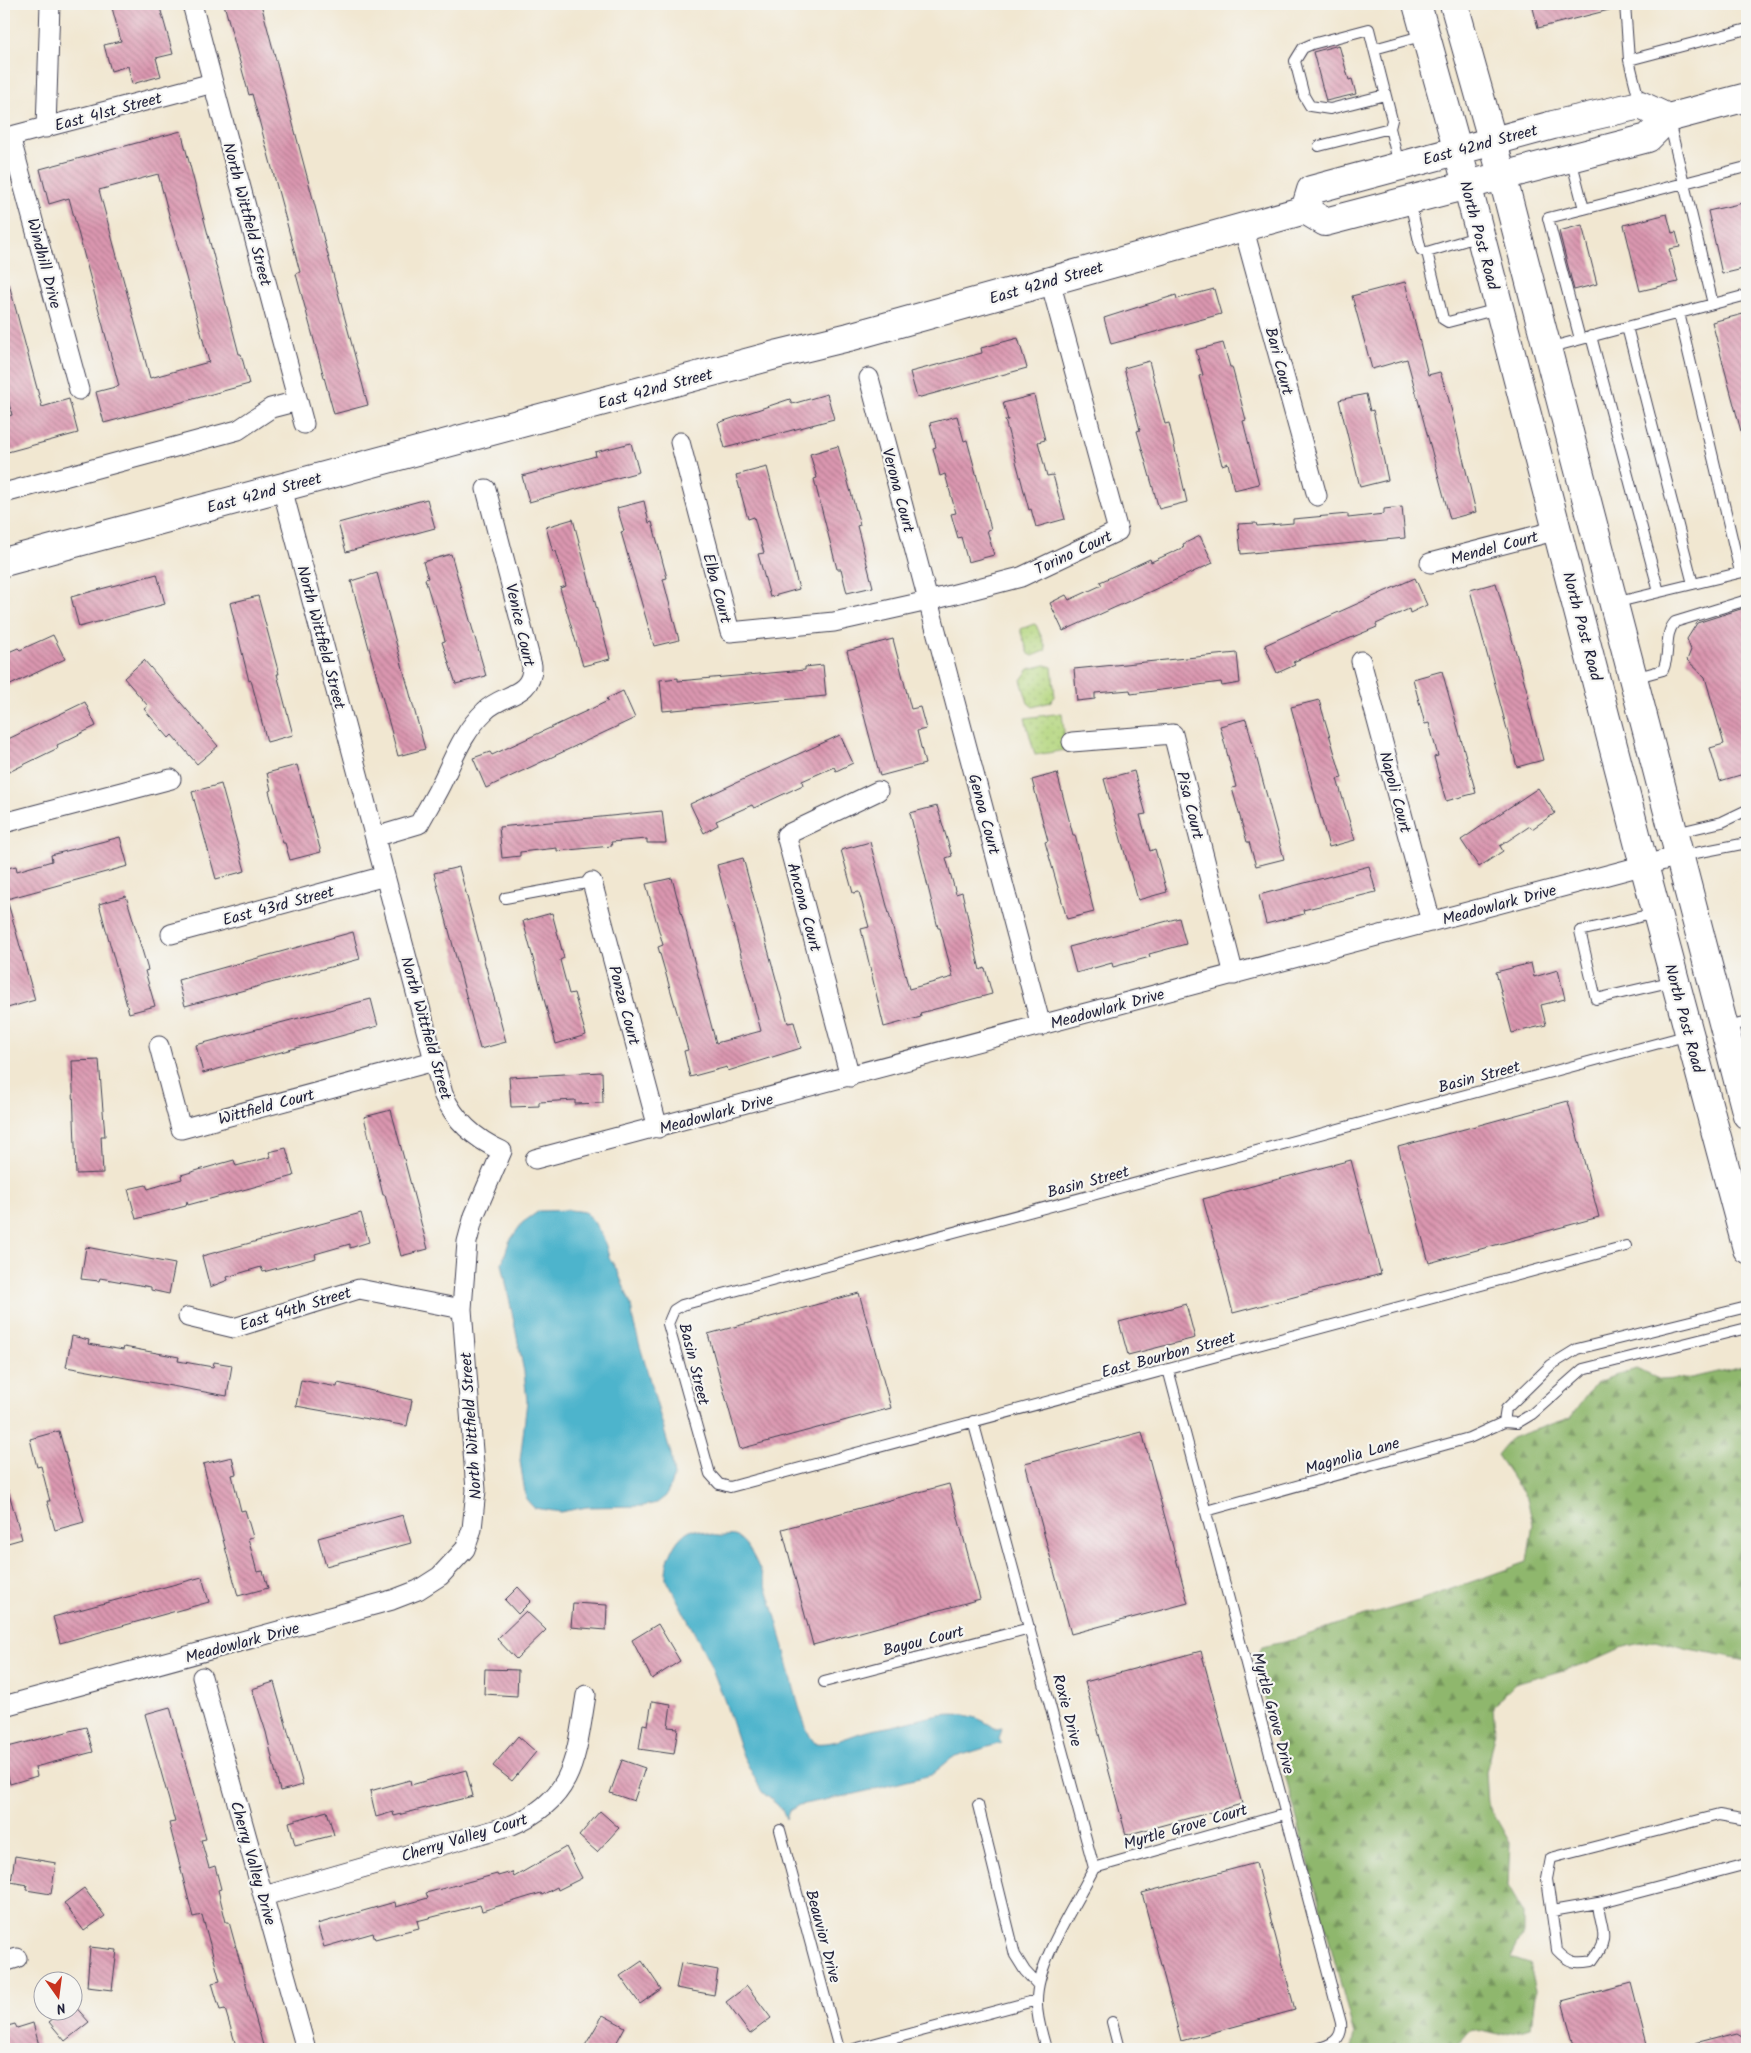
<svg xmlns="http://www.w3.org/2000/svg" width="1751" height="2053" font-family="Kalam,sans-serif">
<defs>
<pattern id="grass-dots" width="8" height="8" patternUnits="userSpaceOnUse" patternTransform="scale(1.25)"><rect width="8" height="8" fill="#b4d67e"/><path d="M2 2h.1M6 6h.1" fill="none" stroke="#9ab76e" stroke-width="1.8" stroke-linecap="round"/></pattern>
<pattern id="forest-firs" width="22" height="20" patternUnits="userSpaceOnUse" patternTransform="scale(1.25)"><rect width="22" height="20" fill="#8fb76d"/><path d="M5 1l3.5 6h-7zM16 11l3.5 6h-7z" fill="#74945b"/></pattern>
<pattern id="building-back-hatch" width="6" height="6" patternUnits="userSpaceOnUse" patternTransform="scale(1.25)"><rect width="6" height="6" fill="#db97b0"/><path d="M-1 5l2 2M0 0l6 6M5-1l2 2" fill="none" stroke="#b17b90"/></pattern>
</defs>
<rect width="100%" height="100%" fill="#f6f6f2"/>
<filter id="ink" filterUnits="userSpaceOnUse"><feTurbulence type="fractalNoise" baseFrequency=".02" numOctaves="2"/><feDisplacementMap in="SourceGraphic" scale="10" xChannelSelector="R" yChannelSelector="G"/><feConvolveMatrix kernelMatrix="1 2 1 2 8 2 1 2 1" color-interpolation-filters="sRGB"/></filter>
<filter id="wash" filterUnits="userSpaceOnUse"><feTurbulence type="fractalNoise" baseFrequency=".0096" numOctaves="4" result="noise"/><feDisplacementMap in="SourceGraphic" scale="20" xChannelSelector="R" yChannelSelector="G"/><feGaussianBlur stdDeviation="1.12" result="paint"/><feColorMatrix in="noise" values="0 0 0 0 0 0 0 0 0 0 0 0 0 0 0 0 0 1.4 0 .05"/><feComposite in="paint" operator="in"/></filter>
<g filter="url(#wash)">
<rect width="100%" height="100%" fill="#f1e7d1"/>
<!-- grass -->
<path fill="url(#grass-dots)" stroke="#6b7c5c" d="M1034,624l2,1 10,22 -1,4 -12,5 -4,-2 -8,-21v-4z
M1045,665l7,2 3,30 -5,5 -17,5 -5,-4 -7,-23 8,-11z
M1062,713l4,37 -31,5 -10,-37z"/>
<!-- forest -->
<path fill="url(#forest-firs)" stroke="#586c54" d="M1747,1365v295l-58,-11 -34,-9 -35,8 -36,16 -69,20 -22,22 2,25 -9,41 2,32 22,39 -2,43 15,26v22l-12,24 18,6 7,24 -5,39 -32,8 -27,-6c-6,5 -11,13 -17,17 -14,7 -36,3 -51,-1l-3,4h-50l3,-15 -99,-373 7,-14 34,-8 45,-16 77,-22 109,-39 6,-38 -6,-25 -30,-44 14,-17 59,-20 26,-36 40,-13 25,11 30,-2z"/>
<!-- water -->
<path fill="#4db4cc" stroke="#386b84" d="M570,1210l15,2 9,10 10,17 5,18 9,15 13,33 3,20 37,129 3,22 -8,20 -9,7 -14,3 -56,1 -27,5 -26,-4 -8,-9 -6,-38 7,-60 -3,-29 -22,-109 7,-21 13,-19 17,-12z
M692,1529c9,1 17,7 26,7 6,1 13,-2 19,1 32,17 52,145 66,182 4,10 5,16 12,24 16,2 30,-5 45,-10 12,-4 25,-5 37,-8 37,-9 66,-21 99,4l6,-1 -3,11 2,4 -49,15 -21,17 -76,19 -56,11 -10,6 -3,8 -5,-11 -19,-16 -20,-38 -17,-52 -16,-41 -43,-83c-1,-17 9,-42 26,-49z"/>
<g id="blocks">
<!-- building -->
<path fill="url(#building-back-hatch)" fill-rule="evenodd" d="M111,4h48l14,50 -17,4 5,18 -29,8 -4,-18 -17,5 -7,-26 17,-4z
M224,4h37l107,401 -34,9 -38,-140 4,-2 -48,-178 -3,1z
M1532,4h80l1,5 -75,19z
M1339,45l10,35 3,-1 4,15 -30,7 -13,-49z
M181,131l58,223h2l8,30 -145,39 -8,-31 23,-6 -50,-188 -20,6 -9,-35zM158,174l51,188 -59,16 -51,-188z
M1747,202v66l-25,6 -14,-63z
M1667,214l5,19 4,-1 4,15 -11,2 9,33 -38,9 -16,-66z
M1582,225l15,59 -23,6 -15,-59z
M1405,282l23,93 12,-3 8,24 28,116 -26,7 -43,-160 -35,10 -20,-73z
M4,284h5l33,123 27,-8 9,34 -74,20v-36l8,-2 -8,-31z
M1214,289l7,25 -110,30 -7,-26 72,-23 1,4z
M1747,313v122h-5l-30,-113z
M1018,338l9,30 -110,30 -7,-26 72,-19 -1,-5z
M1223,343l7,24h2l14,53 -3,1 16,63 -25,6 -6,-27 -6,2 -23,-89 4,-1 -7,-25z
M1149,361l16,63 4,-1 18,79 -28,7 -22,-78 3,-1 -16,-62z
M827,394l7,25 -109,29 -7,-25 72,-24 2,5z
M1366,394l4,17 3,-1 15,70 -28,7 -21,-87z
M1034,395l11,45 -7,2 9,34 6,-1 12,44 -29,8 -5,-18 -2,1 -24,-90h3l-5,-17z
M957,416l7,25 3,-1 24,89 -4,1 7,25 -26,7 -7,-25 -3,1 -7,-24 5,-1 -11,-39 -5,2 -7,-28 3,-1 -6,-24z
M631,443l8,29 -110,30 -7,-26 74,-20 -1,-4z
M838,446l22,79 -3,1 16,61 -26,6 -6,-24h-4l-23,-90 3,-1 -7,-24z
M767,467l32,122 -29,8 -12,-43 6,-1 -10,-36 -6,2 -12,-44z
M427,499l8,29 -89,24 -8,-29z
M644,501l5,22 3,-1 15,56 -4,1 16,61 -25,6 -33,-114 3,-1 -7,-23z
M1402,507l3,31 -164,16 -3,-30 18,-1 1,3 36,-3v-4l55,-5v4l36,-4v-5z
M573,519l37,140 -27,7 -23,-78 6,-2 -10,-35 -3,1 -7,-25z
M1200,536l13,27 -150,68 -13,-28 16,-8 3,5 33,-15 -2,-3 50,-23 1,3 33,-15 -1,-3z
M451,554l35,122 -30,8 -14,-42 3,-1 -10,-37 -2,1 -8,-26 3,-1 -5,-16z
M377,573l48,176 -27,7 -47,-175z
M157,574l8,30 -86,23 -8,-30z
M1415,578l12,27 -17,8 -1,-4 -33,15 1,3 -84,35 2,3 -18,8 -12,-28z
M1496,583l33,115h-2l16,62 -26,7 -47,-177z
M258,596l21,78h-2l16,61 -26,7 -16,-62 -2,1 -19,-78z
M1747,607v166l-27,8 -10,-33 14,-4 -19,-67 -18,-17 4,-10 -4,-11 10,-16z
M53,635l12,24 -61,29v-34l14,-6 2,2z
M893,639l18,70 9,-2 6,22 -9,2 8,33 -45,12 -33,-125z
M1237,653l3,30 -18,3 -1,-4 -90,12 -1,-4 -35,3v6l-18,2 -3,-32z
M144,660l74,86 -21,18 -25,-29 -3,3 -25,-29 4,-3 -24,-28z
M823,665l3,31 -163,15 -3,-31 18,-2v3l127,-11v-3z
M1442,671l34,122 -30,8 -12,-44 4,-1 -9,-33 -4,1 -12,-45z
M623,691l12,27 -149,70 -13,-30 17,-6 2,3 116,-54 -2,-2z
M1319,700l23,78 -5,1 18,61 -26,7 -38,-140z
M85,702l11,24 -39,19 1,3 -49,24 -5,-10v-21z
M1246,719l38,140 -28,7 -7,-24h-2l-15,-54 4,-1 -16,-61z
M840,735l13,28 -17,8 -2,-4 -32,14 1,4 -49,23 -2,-3 -36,16 2,4 -14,8 -14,-29z
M297,765l24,87 -31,8 -5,-17h-2l-14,-52 2,-1 -4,-17z
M1134,771l12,43 -6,1 10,36 5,-2 12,43 -29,8 -34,-121z
M1057,773l16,62h2l19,77 -27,7 -22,-77 3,-1 -16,-61z
M221,784l24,87 -29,8 -24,-87z
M1538,788l17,25 -23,16 -2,-3 -30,20 3,5 -24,16 -18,-27z
M937,806l15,50 -6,2 10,36 6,-2 18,78 5,-2 7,26 -72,19 1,4 -37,10 -23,-98 8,-2 -10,-35 -6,1 -12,-43 29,-8 39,147 44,-12 -13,-49h-2l-28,-115z
M662,811l4,32h-19v-4l-36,3 1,4 -55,5v-3l-37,4v4l-18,2 -3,-31z
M120,837l8,29 -121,33 -3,-11v-19l12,-3 1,5 35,-10 -1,-6z
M743,858l45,165 6,-1 7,26 -73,23 -1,-4 -37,10 -6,-26 4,-1 -30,-103 5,-2 -17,-61 26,-6 44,165 45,-12 -44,-166z
M1369,866l7,26 -73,18 1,4 -38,10 -7,-29z
M459,867l47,175 -26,7 -46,-176z
M126,896l22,74 -3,1 10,35 -26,7 -30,-109z
M8,903l27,97 -31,9v-105z
M552,913l12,45 -4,2 9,34 5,-1 12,42 -30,9 -33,-123z
M1179,918l7,26 -37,10 1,3 -37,10 -1,-4 -36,10 -7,-26z
M353,932l7,27 -175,47 -7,-26z
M1531,963l3,14 24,-7 7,29 -24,6 5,20 -34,8 -16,-61z
M371,999l7,27 -175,47 -7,-28z
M99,1060l6,76h-4l2,37 -27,1 -4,-113z
M602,1072l1,31 -28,1v-4l-36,2v4l-28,1 -2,-30z
M1568,1101l31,116 -170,46 -31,-116z
M391,1110l37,139 -27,7 -16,-61h-2l-19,-78z
M286,1148l8,28 -106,29 -1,-4 -1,5 -50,13 -8,-30 18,-4 2,4 34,-10 -1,-4 53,-15 2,6 35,-9 -2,-5z
M1351,1160l30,114 -148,39 -30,-114z
M361,1213l8,29 -19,6v-4l-35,10 1,4 -53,14 -2,-5 -34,10 1,3 -18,7 -8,-31z
M86,1247l89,17 -6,30 -18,-4v-3l-51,-9 -1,3 -18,-2z
M859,1293l32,115 -151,41 -32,-115z
M1186,1304l9,34 -67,17 -9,-33z
M72,1336l17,4 -1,4 35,6 1,-3 55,10 -1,4 35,6 1,-5 18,3 -5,31 -161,-29z
M301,1380l36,7 1,-4 74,17 -5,26 -111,-20z
M59,1431l25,91 -29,8 -8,-29h3l-9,-35 -4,1 -7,-28z
M1142,1432l46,171 -117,31 -46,-171z
M232,1457l4,17 -4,1 9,36 4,-1 8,27 -5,1 9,34 6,-1 5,17 -30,8 -35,-132z
M949,1484l31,115 -167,46 -31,-116z
M8,1490l14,49 -18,5v-53z
M403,1515l8,28 -85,23 -8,-28z
M202,1577l7,25 -149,41 -7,-26z
M518,1587l13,14 -13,13 -13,-14z
M573,1603l34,2 -1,25 -35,-3z
M526,1611l20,19 -30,29 -19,-20z
M658,1624l22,37 -28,18 -20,-39z
M1201,1651l41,153 -116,31 -41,-153z
M485,1669l33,1 -1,26 -33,-2z
M274,1682l29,103 -23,6 -14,-59 -14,-43z
M652,1701l19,3 -3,23 10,1 -4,26 -35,-5 4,-25 5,1z
M170,1707l36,132 -5,1 8,28 6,-2 6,23 -3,1 8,32h3l35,127h-27l-12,-40 -5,1 -8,-27 8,-2 -18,-66 -9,2 -24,-94 6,-1 -30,-108z
M86,1727l7,25 -58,15 2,9 -27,8 -2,-8 -4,1v-29z
M518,1736l18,16 -24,29 -19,-15z
M622,1760l23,8 -11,33 -24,-8z
M466,1770l7,26 -79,20 -1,-4 -17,5 -6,-26 40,-11 1,5z
M327,1811l7,24 -39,10 -6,-23z
M600,1811l19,17 -22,24 -18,-16z
M566,1847l16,31 -24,12 -1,-3 -15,8 -1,-2 -59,18 -2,-6 -63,16 2,7 -44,11 -2,-6 -49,14 -7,-23 78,-22 1,5 32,-9 -2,-5 71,-19 1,2 14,-4 2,5z
M15,1856l41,7 -5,31 -25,-4 1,-5 -16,-3z
M1256,1863l39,147 -114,31 -39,-148z
M84,1888l21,28 -21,15 -20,-28z
M90,1947l27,3 -5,40 -25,-3z
M642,1961l19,28 -21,15 -20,-28z
M681,1963l37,7 -4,25 -38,-7z
M1631,1983l17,66h-73l-13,-48z
M747,1986l24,32 -21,16 -24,-32z
M72,2003l17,19 -24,19 -16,-19 15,-12h8z
M603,2015l22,12 -12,22h-30z
M33,2023l7,26h-36v-22l11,-3 2,4z
M1737,2033l10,6 -5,10h-47l-1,-5z"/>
</g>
</g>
<g filter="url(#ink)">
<use href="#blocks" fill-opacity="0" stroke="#414052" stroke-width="1"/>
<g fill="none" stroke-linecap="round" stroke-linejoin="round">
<!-- lane casing -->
<g stroke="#414052" stroke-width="12">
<path id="lane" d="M1627,4h-2l4,56 11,44
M1374,49l-5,-20 -57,15 -9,4 -8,13 9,35 6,10 20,3 55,-14
M1629,60l118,-31
M1669,121l44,183
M1319,146l71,-18
M1571,159l13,50 -36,9 32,121
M1399,165l-9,-37 2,-8 -18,-71 51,-14
M1410,202l11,48 6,2 53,-16
M1584,209l162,-42
M1427,252l16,67 5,3 50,-13
M1679,313l61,259
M1627,327l66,257
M1591,336l68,256
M1548,348l199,-53
M1614,603l133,-32
M1634,678l29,-8c8,-16 0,-35 12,-48l72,-22
M1675,833l47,-11 25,-12
M1680,856l67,-13
M505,898l87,-16
M1656,913l-76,18 16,68 78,-18
M1724,1028l23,-6
M1626,1246l-896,241 -11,-3 -9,-10 -42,-150 6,-14 8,-5 1007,-270
M1168,1369l173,654c2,17 -10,22 -25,26
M973,1421l121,447c-18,36 -57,93 -57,132 -1,17 5,33 9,49
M1504,1422l2,-13 45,-44 26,-16 170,-42
M1206,1511l263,-73 35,-16 13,1 15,-9 51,-45 164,-41
M824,1682l206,-54
M978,1805l37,150 10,16 13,14
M1747,1820l-28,-5 -168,43 -4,21 10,71c12,13 19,14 35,11 20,-26 8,-30 6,-58l149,-39
M780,1830l59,219
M1094,1868l191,-54
M1552,1911l46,-8
M1112,2022l7,27
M854,2049l183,-49"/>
</g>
<!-- street casing -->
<g stroke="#414052" stroke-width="21">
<path id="street" d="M192,4l112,420
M46,128l4,-124
M10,136l69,254
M4,138l209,-55
M1243,226l74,270
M869,378l172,648
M680,442l50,190 104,-10 94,-21 93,-24 97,-46 -68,-250
M4,493l234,-63 33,-22 27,-7
M1430,563l128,-33
M1361,661l70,261
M1072,742l101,-8 61,241
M4,823l167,-44
M375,837l44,-13c8,-15 17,-29 24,-44 12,-25 21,-49 42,-69 16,-17 48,-14 47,-45l-46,-177
M592,882l66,246
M171,934l214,-58
M159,1046l22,83 253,-68
M850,1077l-64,-242 92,-44
M535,1159l1144,-303
M188,1317l46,11 125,-39 103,20
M202,1677l104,372
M4,1706l388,-106 26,-10 22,-14 25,-27 7,-20 4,-39 -14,-181 5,-67 7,-26 28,-65c-27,-12 -47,-30 -59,-57l-161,-606
M264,1896l248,-71c63,-26 64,-69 74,-130
M4,1962l13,-4"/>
</g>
<!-- secondary casing -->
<g stroke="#414052" stroke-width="30">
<path id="secondary" d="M1305,210l6,-20 242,-65 87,-20 28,13
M4,562l775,-208 70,-17 456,-127 20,12 323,-84 20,-20 79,-21"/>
</g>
<!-- primary casing -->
<g stroke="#414052" stroke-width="30">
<path id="primary" d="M1417,4l50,180 177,681 103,384
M1454,4l48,171 245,940"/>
</g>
<!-- lane -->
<use href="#lane" stroke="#fff" stroke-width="10"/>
<!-- street -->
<use href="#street" stroke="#fff" stroke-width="19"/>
<!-- secondary -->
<use href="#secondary" stroke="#fff" stroke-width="28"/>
<!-- primary -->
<use href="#primary" stroke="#fff" stroke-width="28"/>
</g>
</g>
<g text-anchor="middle" stroke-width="4.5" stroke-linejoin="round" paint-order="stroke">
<!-- street labels -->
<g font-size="16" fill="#22223b" stroke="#f6f6f2">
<text transform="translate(108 111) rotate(-15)" y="6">East 41st Street</text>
<text transform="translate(1480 144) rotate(-15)" y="6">East 42nd Street</text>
<text transform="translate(248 214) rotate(75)" y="6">North Wittfield Street</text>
<text transform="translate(1480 235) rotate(75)" y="6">North Post Road</text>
<text transform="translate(45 263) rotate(75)" y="6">Windhill Drive</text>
<text transform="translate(1046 282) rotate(-16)" y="6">East 42nd Street</text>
<text transform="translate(1280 361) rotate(75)" y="6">Bari Court</text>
<text transform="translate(655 388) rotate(-15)" y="6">East 42nd Street</text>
<text transform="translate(899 490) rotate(75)" y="6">Verona Court</text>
<text transform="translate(264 492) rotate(-15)" y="6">East 42nd Street</text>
<text transform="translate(1494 547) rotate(-15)" y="6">Mendel Court</text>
<text transform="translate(1073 552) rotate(-25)" y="6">Torino Court</text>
<text transform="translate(718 588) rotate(75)" y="6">Elba Court</text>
<text transform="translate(521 625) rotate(77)" y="6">Venice Court</text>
<text transform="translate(1583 626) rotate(75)" y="6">North Post Road</text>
<text transform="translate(322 637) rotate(75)" y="6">North Wittfield Street</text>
<text transform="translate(1396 792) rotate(75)" y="6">Napoli Court</text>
<text transform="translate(1191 805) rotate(76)" y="6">Pisa Court</text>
<text transform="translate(985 814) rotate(75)" y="6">Genoa Court</text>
<text transform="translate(1499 904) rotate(-15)" y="6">Meadowlark Drive</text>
<text transform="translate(278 905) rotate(-15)" y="6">East 43rd Street</text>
<text transform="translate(805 907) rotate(75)" y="6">Ancona Court</text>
<text transform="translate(625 1005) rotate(75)" y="6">Ponza Court</text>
<text transform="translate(1107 1008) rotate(-15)" y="6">Meadowlark Drive</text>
<text transform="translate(1685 1018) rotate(75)" y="6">North Post Road</text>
<text transform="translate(427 1028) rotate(74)" y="6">North Wittfield Street</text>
<text transform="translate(1479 1076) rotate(-15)" y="6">Basin Street</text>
<text transform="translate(266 1106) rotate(-15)" y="6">Wittfield Court</text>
<text transform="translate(716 1113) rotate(-15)" y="6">Meadowlark Drive</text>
<text transform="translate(1088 1181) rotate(-15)" y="6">Basin Street</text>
<text transform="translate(295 1308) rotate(-17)" y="6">East 44th Street</text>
<text transform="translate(1168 1354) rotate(-15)" y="6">East Bourbon Street</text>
<text transform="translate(695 1364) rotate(76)" y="6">Basin Street</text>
<text transform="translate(470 1426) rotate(-94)" y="6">North Wittfield Street</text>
<text transform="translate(1352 1455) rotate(-16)" y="6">Magnolia Lane</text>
<text transform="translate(923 1640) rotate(-14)" y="6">Bayou Court</text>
<text transform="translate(242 1642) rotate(-15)" y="6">Meadowlark Drive</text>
<text transform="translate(1068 1710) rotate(75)" y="6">Roxie Drive</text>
<text transform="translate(1274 1713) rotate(75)" y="6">Myrtle Grove Drive</text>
<text transform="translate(1185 1826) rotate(-16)" y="6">Myrtle Grove Court</text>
<text transform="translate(464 1837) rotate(-17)" y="6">Cherry Valley Court</text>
<text transform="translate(254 1863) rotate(74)" y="6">Cherry Valley Drive</text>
<text transform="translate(824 1936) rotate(75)" y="6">Beauvior Drive</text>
</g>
</g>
<!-- margin -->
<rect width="1751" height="2053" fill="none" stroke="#f6f6f2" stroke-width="20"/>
<!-- north arrow -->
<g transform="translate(58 1996) rotate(166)"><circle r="24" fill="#f6f6f2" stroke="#a1a1a9"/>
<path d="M0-4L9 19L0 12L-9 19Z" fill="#c8321e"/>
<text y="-8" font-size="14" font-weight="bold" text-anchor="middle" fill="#22223b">N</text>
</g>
</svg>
